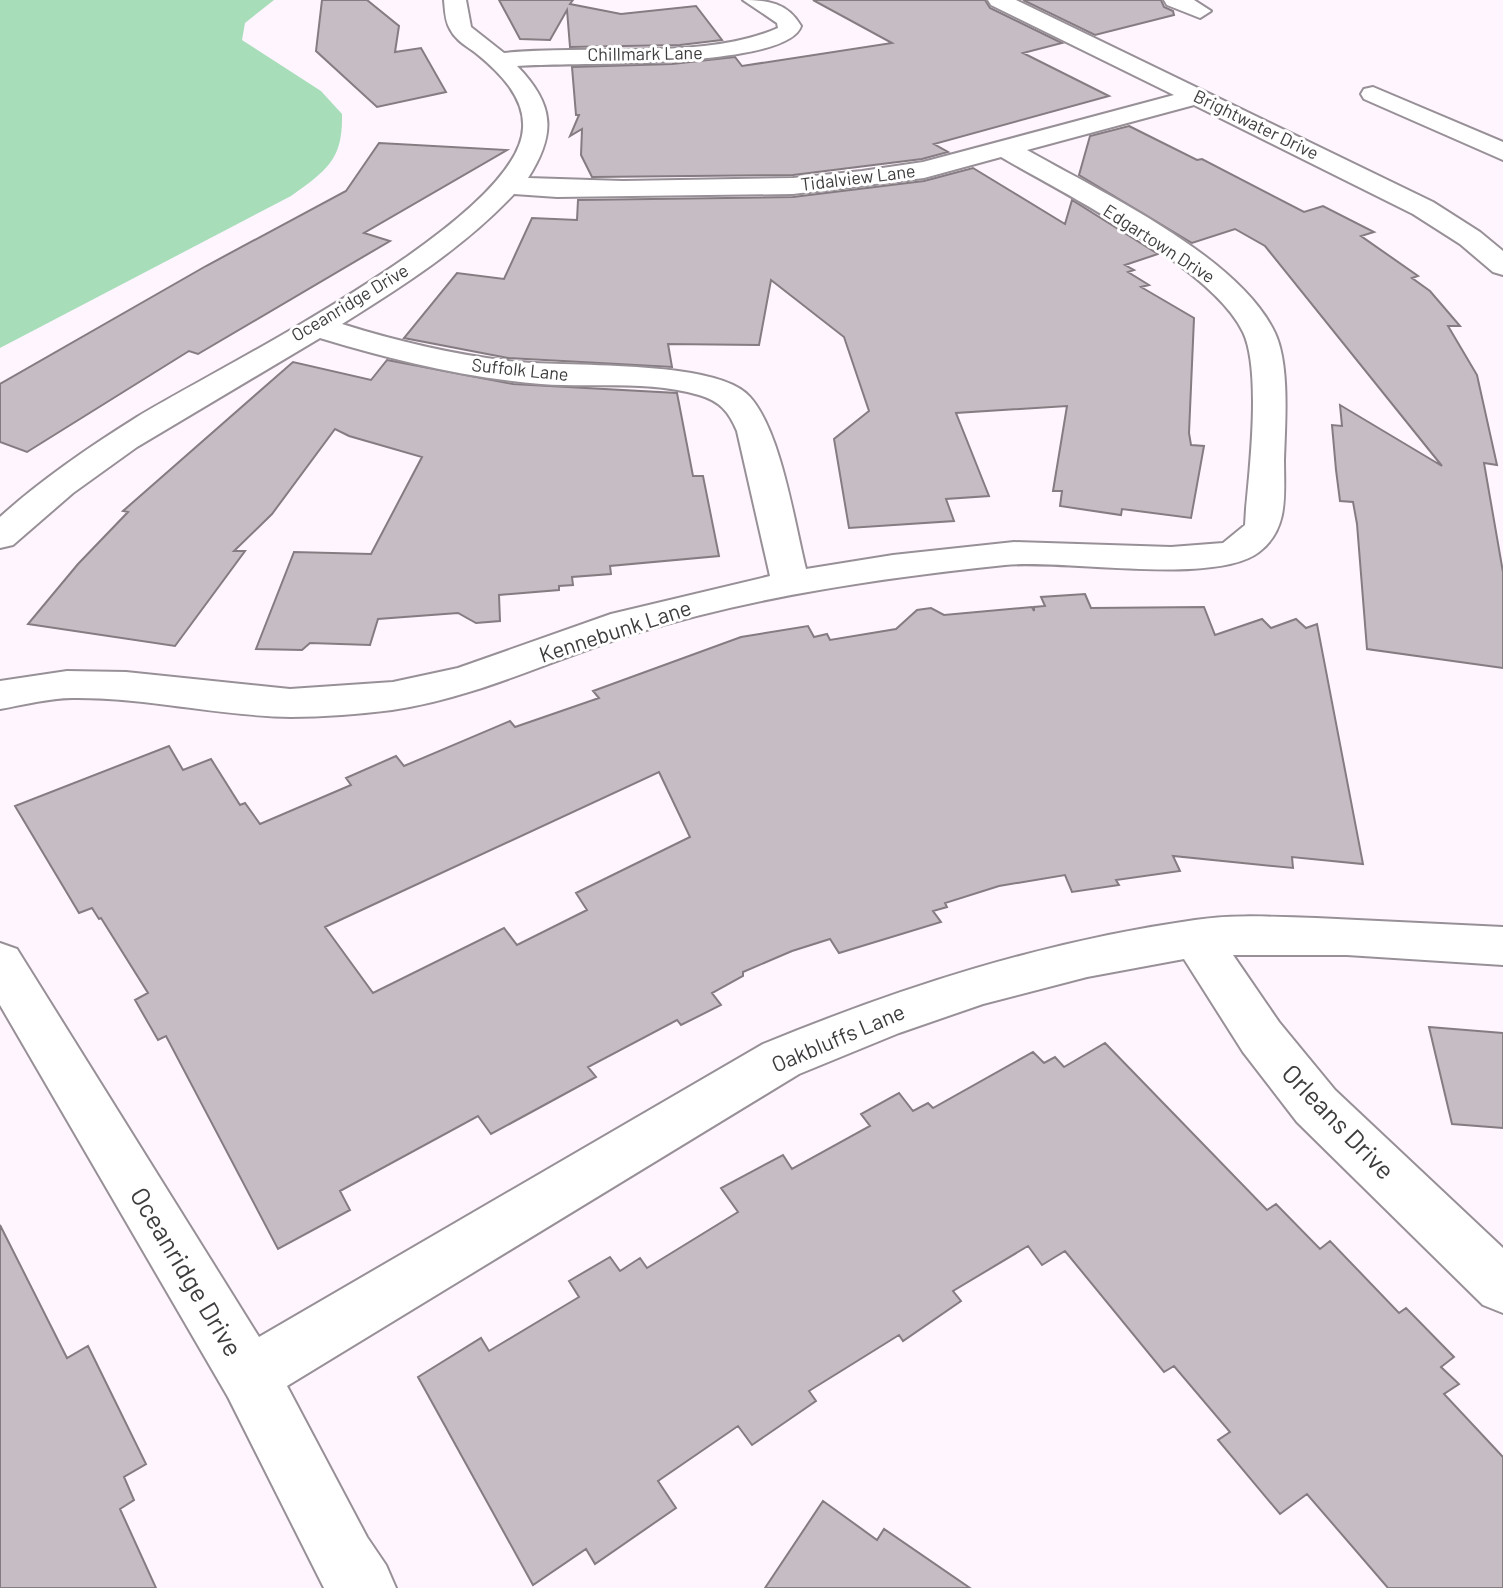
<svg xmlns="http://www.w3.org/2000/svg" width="1503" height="1588" font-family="Barlow,sans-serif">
<rect width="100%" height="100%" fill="#fff5fe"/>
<!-- green -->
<path fill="#a8ddba" d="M0,0h274l-29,23 -3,17 79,51 21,23c1,46 -15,56 -51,82l-291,152z"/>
<!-- building -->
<path fill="#c6bcc3" stroke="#857c82" stroke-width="2" fill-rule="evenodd" d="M322,0h45l32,26 -4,26 26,-4 25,44 -69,15 -61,-56z
M499,0h74l-3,4 51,10 75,-8 26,34 -42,5 -110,2 -3,-37 -17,30 -30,-1z
M813,0h172l5,8 72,35 -39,10 86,43 -175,48 14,8 -26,7 -129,16 -201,2 -11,-22 1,-26 -12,7 9,-21h-3l-4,-48 100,-3 63,-7 7,9 150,-23z
M1023,0h138l3,7 9,4 1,4 -79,20z
M1129,126l68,34 5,-1 102,53 19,-6 51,26 -13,4 57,40 -6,2 18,13 30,35h-12l29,49 20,90 -13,-2 19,109v96l-136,-19 -10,-125 -4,-22 -13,-1 -4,-31 -4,-45 10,1 -2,-21 102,61 -177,-220 -30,-17 -43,14 -113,-68 11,-39z
M379,143l128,7 -143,83 26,8 -192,113 -9,-3 -162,101 -27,-10v-58l206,-118 140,-75z
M973,168l92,56 7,-24 86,54 -33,11 9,5 -6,2 21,13 -8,2 53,31 -5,115 2,12 13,1 -13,72 -69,-9 -1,6 -61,-9 2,-15h-9l14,-85 -111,7 33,83 -43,3 8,22 -105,7 -15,-89 35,-28 -25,-74 -73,-57 -12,65 -91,-1 4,23 -164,-9 -104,-20 53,-65 47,6 28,-61 45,2 1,-20 215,-3 131,-16z
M387,360l126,24 164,9 16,83h10l16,80 -109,10 1,8 -39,3 1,8 -14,1v4l-60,5 1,26 -24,2 -18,-10 -80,6 -8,26 -60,-2 -8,7 -46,-1 38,-97 77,2 51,-97 -73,-21 -14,-7 -63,85 -38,37h11l-70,95 -147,-22 50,-60 50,-52 -5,-1 170,-149 78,18z
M1085,594l6,14 113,-1 11,28 47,-16 9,9 25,-9 10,9 11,-4 46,240 -71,-7 1,11 -120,-12 7,15 -64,9 3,5 -47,7 -7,-17 -66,11 -54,17 2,4 -14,4 8,11 -102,31 -9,-14 -38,12 -49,21v4l-31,17 9,12 -40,20 -4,-5 -89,47 8,10 -48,26 -57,31 -13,-18 -138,75 10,19 -72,39 -112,-213 -8,4 -23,-40 13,-7 -47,-75 -2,1 -7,-11 -13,5 -64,-107 154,-60 14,24 28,-11 29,46 5,-2 15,21 91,-39 -5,-7 50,-22 8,10 106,-45 5,6 84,-29 -6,-7 148,-54 67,-11 6,11 13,-3 3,6 66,-11 21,-19 14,-2 13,7 88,-8 2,4v-4l11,-1 -4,-9zM659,772l31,65 -114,56 11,17 -70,35 -13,-17 -131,65 -48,-66z
M1429,1027l74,6v95l-51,-4z
M1105,1043l162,167 9,-6 44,45 10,-8 69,72 7,-5 48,49 -13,10 18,17 -15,10 59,63v131h-115l-81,-94 -27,20 -62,-74 12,-8 -56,-66 -10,6 -99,-121 -23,14 -14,-19 -75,45 8,10 -58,40 -4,-6 -90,56 7,10 -64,44 -14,-19 -80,55 18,27 -81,56 -9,-15 -53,36 -115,-208 63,-39 8,13 90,-54 -10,-16 41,-24 10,14 20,-13 7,10 91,-56 -17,-24 62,-33 9,14 78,-43 -9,-12 38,-21 14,18 15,-8 5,5 100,-56 11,11 11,-6 9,10z
M0,1225l67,133 21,-12 58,118 -22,13 10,23 -14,9 36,79h-156z
M823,1501l54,39 7,-11 86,59h-205z"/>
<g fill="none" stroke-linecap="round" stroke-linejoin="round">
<!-- street casing -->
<g stroke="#989097" stroke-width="4">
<path id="street" d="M444,0h22l5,27 33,26c83,-9 200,8 274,-25l-1,-5 -34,-23c25,0 45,3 58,26 -14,44 -237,36 -284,40 38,39 39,68 11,112l95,3 170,-3 69,-7 61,-9 251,-67 -183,-90 -3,-5h28l417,202 47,30 23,19v24l-10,-3 -33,-28 -47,-30 -219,-109 -167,45c72,41 212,106 248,183 15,32 10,92 9,127 0,35 5,69 -25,92 -44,34 -194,7 -254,13 -124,13 -249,31 -369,68 -81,25 -159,65 -244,77 -32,4 -68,7 -101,7 -73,-1 -145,-20 -219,-19 -23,0 -48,7 -72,11v-28l67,-10 59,1 164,17 103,-7 65,-14 153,-54 159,-38 -33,-145c-8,-19 -17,-30 -38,-36 -50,-15 -107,-7 -158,-11 -75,-6 -149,-24 -221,-46l-183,109 -64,46 -60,52 -13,3v-31c42,-38 89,-70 137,-100 78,-48 382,-196 386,-289 2,-31 -24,-56 -46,-74 -10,-8 -21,-13 -27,-25 -5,-8 -5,-19 -6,-29zM1001,157c63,37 211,110 242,175 18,37 7,134 3,177l-1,16 -22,18 -52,4 -157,-5 -121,13 -87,14c-12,-48 -25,-137 -56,-172 -33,-39 -189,-29 -242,-36 -57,-7 -112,-20 -166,-37 61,-38 122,-77 172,-130l43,3 236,-3 131,-16z
M1164,0h30l17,11 -11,7 -33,-13z
M1373,87l130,55v18l-139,-61 -3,-5 3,-5z
M1316,918l187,9v38l-156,-10h-114l46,67 56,68 168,158v65l-20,-8 -186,-183 -54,-70 -59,-93 -97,18 -104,27 -84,29 -100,41 -512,312 80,151 19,28 10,23h-72l-96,-191 -228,-392v-62l17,6 242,388 504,-293c139,-57 282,-103 432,-124 39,-6 81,-3 121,-2z"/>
</g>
<!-- street -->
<use href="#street" fill="#fff" fill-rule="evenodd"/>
</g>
<g text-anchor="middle" stroke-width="6" stroke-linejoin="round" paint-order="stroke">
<!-- far-street labels -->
<g font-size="18" fill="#3f3c3f" stroke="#fff">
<text transform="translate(645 54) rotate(-1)" y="6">Chillmark Lane</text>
<text transform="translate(1256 125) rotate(26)" y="6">Brightwater Drive</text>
<text transform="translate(858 178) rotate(-7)" y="6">Tidalview Lane</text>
<text transform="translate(1159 244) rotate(33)" y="6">Edgartown Drive</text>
<text transform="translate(350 303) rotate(-31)" y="6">Oceanridge Drive</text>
<text transform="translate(520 370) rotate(6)" y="6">Suffolk Lane</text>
</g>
<!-- street labels -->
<g font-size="22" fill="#3f3c3f" stroke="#fff">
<text transform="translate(615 631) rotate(-18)" y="8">Kennebunk Lane</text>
<text transform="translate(838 1038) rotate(-23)" y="8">Oakbluffs Lane</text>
</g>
<!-- near-street labels -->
<g font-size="26" fill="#3f3c3f" stroke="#fff">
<text transform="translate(1338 1122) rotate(46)" y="9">Orleans Drive</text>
<text transform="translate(186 1272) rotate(59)" y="9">Oceanridge Drive</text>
</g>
</g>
</svg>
